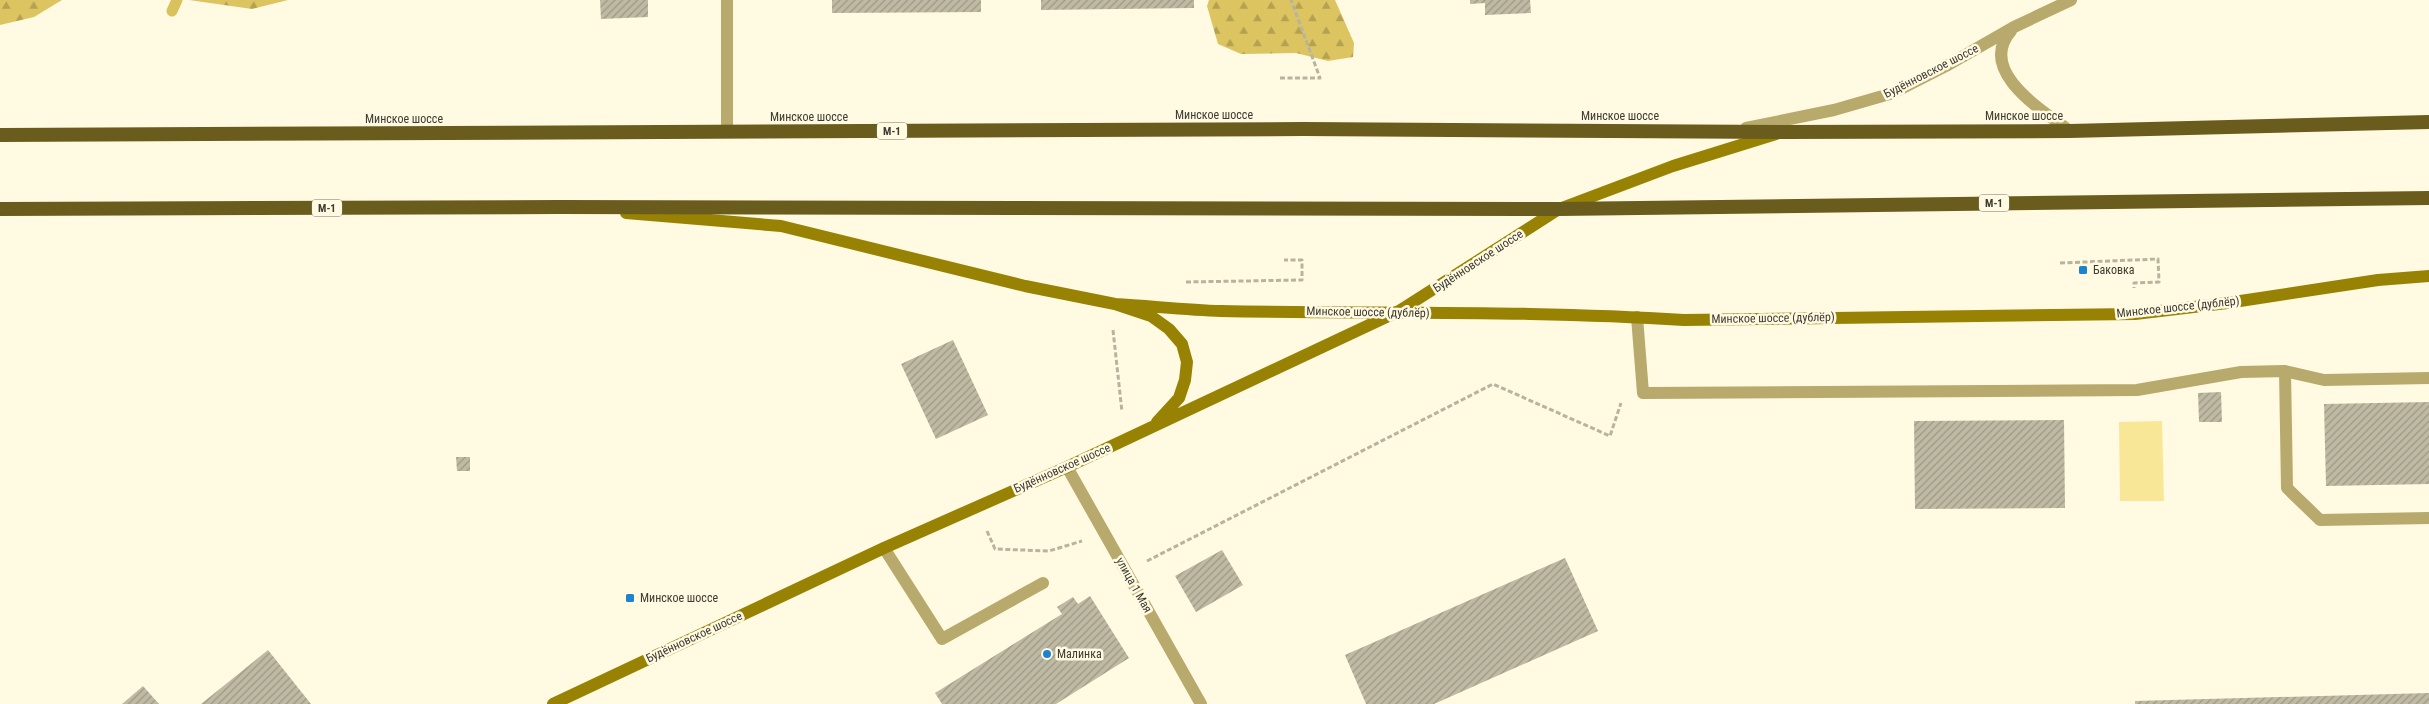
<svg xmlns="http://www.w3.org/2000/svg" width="2429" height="704" font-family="'Roboto Condensed',sans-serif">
<defs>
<pattern id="forest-firs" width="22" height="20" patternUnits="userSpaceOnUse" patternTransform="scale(1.25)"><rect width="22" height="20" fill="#dcc561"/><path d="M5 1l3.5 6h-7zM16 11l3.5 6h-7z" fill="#b4a151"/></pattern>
<pattern id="building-hatch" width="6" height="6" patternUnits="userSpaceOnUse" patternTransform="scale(1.25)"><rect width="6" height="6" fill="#bfbaa3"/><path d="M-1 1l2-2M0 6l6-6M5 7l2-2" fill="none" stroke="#9c9885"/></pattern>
</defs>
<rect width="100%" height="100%" fill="#fffae1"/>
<!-- forest -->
<path fill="url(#forest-firs)" d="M0,0h62l-28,17 -34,8z
M189,0h99l-36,9z
M1209,0h126l19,43 -1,14 -25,4 -32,-8 -55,1 -23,-10 -11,-38z"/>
<!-- park -->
<path fill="#f9e798" d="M2162,421l2,80h-44l-1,-79z"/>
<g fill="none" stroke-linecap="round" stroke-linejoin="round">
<!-- stream -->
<path stroke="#d9c25e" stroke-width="11" d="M172,11l5,-11"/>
</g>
<!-- building -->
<path fill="url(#building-hatch)" d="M600,0h48v17l-47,2z
M832,0h149v12l-149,1z
M1041,0h153v8l-153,2z
M1470,0h60l1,13 -46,2v-12l-15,1z
M953,340l35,75 -52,24 -35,-75z
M2221,392l1,30h-23l-1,-29z
M2429,402v82l-103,2 -2,-82z
M2064,420l1,88 -150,1 -1,-88z
M456,457h14v14h-13z
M1222,550l21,35 -47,27 -21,-36z
M1565,558l33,73 -164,73h-68l-21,-49z
M1090,596l39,62 -73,46h-114l-7,-11 127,-79 -5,-7 16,-10 5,7z
M268,650l43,54h-110z
M143,686l16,18h-37z
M2429,693v11h-294v-3z"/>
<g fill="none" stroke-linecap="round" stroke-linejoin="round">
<!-- path -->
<path stroke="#b7b3a0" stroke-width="3" stroke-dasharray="5 2.5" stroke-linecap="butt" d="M1280,78h40l-29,-78
M2060,263l98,-4 1,23 -25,1v5
M1186,282l116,-2v-20h-18
M1113,330l9,82
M987,531l8,18 54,2 33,-10
M1147,561l346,-177 117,52 11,-33"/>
<!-- service -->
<path stroke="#b8aa6c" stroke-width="12" d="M727,132v-132
M1637,317l6,76 494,-3 104,-18 44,-1 39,9 105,-2
M2285,371l2,117 33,32 109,-2
M884,548l58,91 101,-56"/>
<!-- minor -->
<path stroke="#b8aa6c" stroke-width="12" d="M2011,31c-35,40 32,80 59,100
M1746,128l88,-18 59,-17 53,-27 68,-39 57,-27
M1067,467l134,237"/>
<!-- secondary -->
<path stroke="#988204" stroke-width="12" d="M626,213l155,13 244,60 90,18 36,12 18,13 13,15 5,18 -2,18 -6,18 -22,24
M1115,304c36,2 71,6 106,7 155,3 309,-1 463,9l451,-6 92,-11 151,-23 51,-4
M553,704l331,-156 183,-81 332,-156 160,-102 114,-43 103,-32"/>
<!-- trunk -->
<path stroke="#6a5c1c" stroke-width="14" d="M0,135l1303,-6 481,3 286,-1 359,-9
M0,209l560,-2 999,2 870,-11"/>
</g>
<!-- markers -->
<g fill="#1e83ce" stroke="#fffae1" stroke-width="2">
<rect x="2078" y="265" width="10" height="10" rx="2.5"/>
<rect x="625" y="593" width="10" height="10" rx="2.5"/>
<circle cx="1047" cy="654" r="5"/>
</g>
<g text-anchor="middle" stroke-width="5" stroke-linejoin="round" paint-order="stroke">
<!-- shield labels -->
<g fill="#fffae1" stroke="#767466" stroke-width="1">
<rect x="877" y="122.5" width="30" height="17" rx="4"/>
<rect x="1979" y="194.5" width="30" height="17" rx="4"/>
<rect x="312" y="199.5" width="30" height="17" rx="4"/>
</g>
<g font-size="11" font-weight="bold" fill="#3c3a31">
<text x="892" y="135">М-1</text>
<text x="1994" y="207">М-1</text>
<text x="327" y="212">М-1</text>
</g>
<!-- street labels -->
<g font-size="12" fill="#3c3a31" stroke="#fffae1">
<text transform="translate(1931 71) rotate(-27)" y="4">Будённовское шоссе</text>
<text x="1214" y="119">Минское шоссе</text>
<text x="1620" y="120">Минское шоссе</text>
<text x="2024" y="120">Минское шоссе</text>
<text x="809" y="121">Минское шоссе</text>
<text x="404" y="123">Минское шоссе</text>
<text transform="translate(1478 261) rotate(-33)" y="4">Будённовское шоссе</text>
<text transform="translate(2178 307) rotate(-6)" y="4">Минское шоссе (дублёр)</text>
<text transform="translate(1368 312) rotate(1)" y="4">Минское шоссе (дублёр)</text>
<text transform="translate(1773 318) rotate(-1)" y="4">Минское шоссе (дублёр)</text>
<text transform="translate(1062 468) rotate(-24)" y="4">Будённовское шоссе</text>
<text transform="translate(1134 585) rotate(61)" y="4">улица 1 Мая</text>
<text transform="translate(694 637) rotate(-25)" y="4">Будённовское шоссе</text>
</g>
<!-- poi labels -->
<g font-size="12" fill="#3c3a31" stroke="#fffae1" text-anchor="start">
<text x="2093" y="274">Баковка</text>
<text x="640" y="602">Минское шоссе</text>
<text x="1057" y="658">Малинка</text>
</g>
</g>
</svg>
